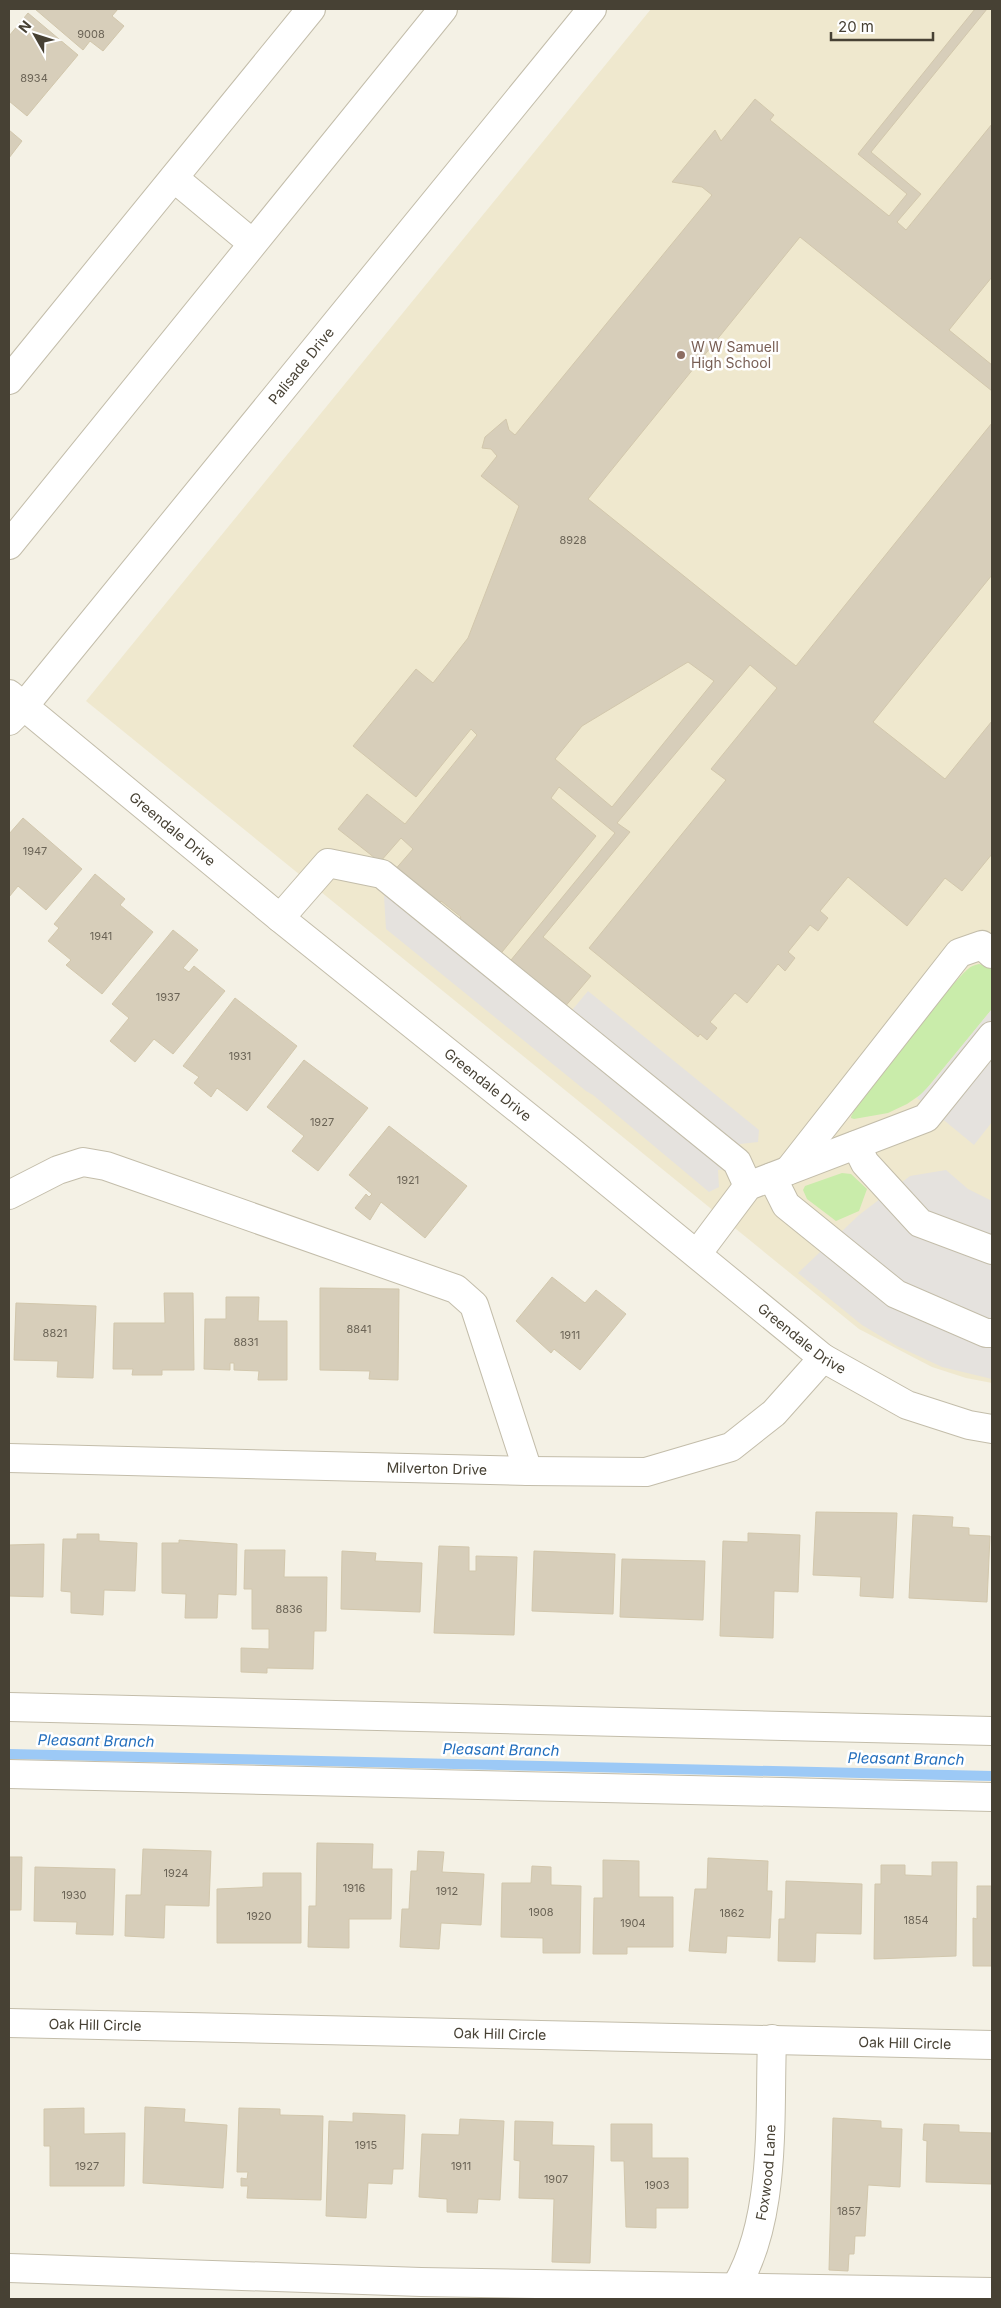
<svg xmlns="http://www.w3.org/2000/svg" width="1001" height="2308" font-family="Inter,sans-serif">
<rect width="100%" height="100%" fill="#f4f1e5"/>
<!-- education -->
<path fill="#efe8ce" d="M651,9h341v1374l-26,-5 -34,-11 -73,-38 -773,-628z"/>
<!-- green -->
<path fill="#c9ecaa" d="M979,964l13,3v42l-69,84 -16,11 -19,9 -34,6 -3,-1c2,-14 102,-137 117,-149 3,-3 7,-4 11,-5z
M842,1173l9,1 16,15 -8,22 -23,10 -29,-22 -4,-9 2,-4z"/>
<!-- parking -->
<path fill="#e5e2de" d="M408,885l160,130 20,-24 171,139 -1,12 -18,2 -1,7 -13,18 -8,1 1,17 -10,5 -116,-97 -7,-4 -200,-162 -2,-33z
M992,1009v113l-18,23 -57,-47 14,-14z
M946,1170l22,19 24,12v178l-50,-12 -45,-21 -35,-21 -64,-52 61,-58 51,-39z"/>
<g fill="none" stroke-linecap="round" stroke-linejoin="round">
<!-- stream -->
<path stroke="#9cc9f6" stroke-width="10" d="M9,1754l983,22"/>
</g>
<!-- building -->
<path fill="#d7ceba" stroke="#d2c7ac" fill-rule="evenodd" d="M35,9h83l-6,7 12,10 -21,25 -13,-10 -7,9z
M975,9h12l-116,143 50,42 -24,28 9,8 86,-106v153l-43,53 43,35v26l-192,-154 -212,262 208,167 196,-243v152l-119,147 72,57 47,-58v133l-30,37 -17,-13 -38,48 -59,-49 -28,34 8,7 -10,13 -8,-6 -22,27 7,6 -10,13 -7,-7 -31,39 -12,-10 -25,29 7,6 -10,12 -7,-6 -2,3 -109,-89 137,-168 -15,-11 66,-81 -27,-23 -133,158 13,9 -87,105 48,39 -28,33 -41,-34 3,-3 -14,-12 104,-127 -56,-46 -8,11 45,38 -98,121 -42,-34 5,-6 -20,-16 -5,6 -43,-35 20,-23 -12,-11 -21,24 -42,-33 29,-35 38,30 72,-89 -6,-6 -55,68 -63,-51 63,-77 17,14 35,-45 51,-132 -38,-30 16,-20 -6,-7 -9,-1 3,-11 21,-18 3,11 6,5 197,-240 -10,-8 -30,-5 43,-52 6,11 34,-42 19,16 -4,5 119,96 18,-22 -49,-40zM688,662l26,19 -102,126 -57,-48 27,-33z
M28,13l50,42 -51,61 -18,-15v-65z
M9,130l13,11 -13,17z
M23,818l59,51 -36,41 -28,-24 -9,11v-63z
M95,874l30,25 -5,6 33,27 -51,62 -36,-29 5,-5 -23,-19 11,-13 -5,-4z
M173,930l25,20 -15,18 6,4 5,-6 31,25 -52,63 -19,-15 -19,23 -25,-21 19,-23 -17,-14z
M235,998l62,48 -50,65 -30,-23 -6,9 -17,-14 5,-6 -16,-11z
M304,1060l64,48 -50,63 -26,-20 12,-15 -37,-29z
M389,1126l78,60 -42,52 -44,-36 -11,18 -15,-12 11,-14 3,3 3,-3 -23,-19z
M552,1277l33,26 11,-13 30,24 -46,56 -26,-21 -3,4 -35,-32z
M320,1288l79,1 -1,91 -29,-1 1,-8 -50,-1z
M164,1293h29l1,77h-32v5h-30l1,-6h-20l1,-46h51z
M226,1297h33l-1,24h29v59h-29l1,-9 -25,-1v-7h-4v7l-26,-1 1,-50h21z
M16,1303l80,3 -3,72 -36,-1 1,-16 -44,-1z
M816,1512l81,1 -4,85 -33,-2 1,-19 -48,-2z
M913,1515l40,2 -1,10 17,1v7l21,1 -3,66 -78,-4z
M748,1533l52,2 -2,57 -24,-1 -1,47 -53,-2 3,-95 25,1z
M77,1534h22v7l38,2 -2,48 -31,-1 -1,25 -32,-2v-21l-10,-1 2,-52h14z
M179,1540l58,4 -1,51 -18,-1 -1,24h-32l1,-24 -24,-1v-50h17z
M44,1544l-1,53 -34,-1v20v-71z
M439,1546l30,1v24h7v-15l41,1 -3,78 -80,-2z
M245,1550h40l-1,27h43l-1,54h-12l-1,38 -46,-1v5l-26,-1v-24l28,1v-20h-17v-40h-8z
M342,1551l34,2 -1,8 47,2 -2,49 -79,-3z
M534,1551l81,3 -2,60 -81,-3z
M622,1559l83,2 -2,59 -83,-3z
M317,1843l56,1 -1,25h20l-1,50h-42v29l-41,-1 1,-41h7z
M143,1849l68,2 -2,55 -44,-1 -1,33 -39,-2 1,-41h15z
M418,1851l26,1 -2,20 42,2 -3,51 -40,-2 -2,26 -39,-2 2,-38h7l2,-38h6z
M9,1857h13l-1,53h-12z
M708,1858l60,3 -1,30h5l-2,47 -43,-2 -1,17 -37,-2 6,-62h12z
M603,1860l36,1v36h34v50h-46v7h-34l1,-56h9z
M932,1862h25l-1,94 -82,3 1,-75h6v-19h24v10l27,1z
M532,1866l19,1v18l30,1 -1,67h-37v-15l-42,-1 1,-54h29z
M35,1867l80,2 -2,66 -37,-1 1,-12 -43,-1z
M263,1873h38v70h-84v-54l46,-2z
M786,1881l76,3 -1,50 -45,-1 -1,29 -37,-1 1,-42h6z
M977,1886h15v80h-19v-48l4,1z
M145,2107l40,2 -1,13 43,3 -4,63 -80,-5z
M84,2108v26l41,-1 -1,53h-74v-40h-6v-37z
M239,2108l41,1v6l43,1 -2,84 -74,-2 1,-12h-7v-8l6,1 1,-7h-11z
M353,2113l52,2 -2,54h-10l-1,15 -24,-1 -2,35 -40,-2 3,-95 24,1z
M833,2118l48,3v7l21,1 -2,58 -32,-2 -3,51h-10l-1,18h-5l-1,17 -19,-1z
M460,2119l44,2 -4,79 -22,-1 -1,14 -30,-1v-13l-28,-2 3,-63 37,1z
M515,2121l38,1 -1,23 42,1 -4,117 -38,-1 2,-63 -35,-1 1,-37 -6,-1z
M611,2124h41v34h36v50h-32v20l-30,-1 -2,-66h-13z
M924,2124l35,1v7l33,1v51l-66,-2 1,-41 -4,-1z"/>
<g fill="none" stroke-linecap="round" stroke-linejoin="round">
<!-- minor casing -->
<g stroke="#c3bdaa" stroke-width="30">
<g id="minor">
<path d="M174,178l78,65"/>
<path d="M9,380l302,-371"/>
<path d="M9,545l434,-536"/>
<path id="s1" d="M9,694l271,224 288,231 255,209 84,47 62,20 23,4"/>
<path id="s2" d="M9,721l15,-15 568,-697"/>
<path d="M280,918l48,-55 54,11 355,288 11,24"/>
<path d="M856,1145l9,18 55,60 72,27"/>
<path d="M789,1170l170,-217 23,-8 10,9"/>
<path d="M772,1177l14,28 110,89 90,39h6"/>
<path d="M9,1195l49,-25 25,-8 23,4 350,123 18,16 54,166"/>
<path d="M697,1254l51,-68 178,-68 66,-82"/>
<path id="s3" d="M9,1458l519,13 118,1 85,-25 43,-34 49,-55"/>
<path d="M9,1707l983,24"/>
<path d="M9,1774l983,23"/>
<path id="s4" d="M9,2023l983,22"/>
<path d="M9,2268l412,14 571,10"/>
<path id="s5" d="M728,2299c50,-70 41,-178 44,-260"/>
</g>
</g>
<!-- minor -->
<use href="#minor" stroke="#fff" stroke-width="28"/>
</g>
<!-- markers -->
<circle fill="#8d6e63" stroke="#fff" stroke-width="2" cx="681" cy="355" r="5"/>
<g text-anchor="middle" stroke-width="5" stroke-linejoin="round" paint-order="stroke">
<!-- number labels -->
<g font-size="11" fill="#6b6456">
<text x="91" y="38">9008</text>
<text x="34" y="82">8934</text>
<text x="573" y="544">8928</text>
<text x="35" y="855">1947</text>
<text x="101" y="940">1941</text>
<text x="168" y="1001">1937</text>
<text x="240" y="1060">1931</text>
<text x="322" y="1126">1927</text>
<text x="408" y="1184">1921</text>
<text x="359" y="1333">8841</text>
<text x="55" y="1337">8821</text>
<text x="570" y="1339">1911</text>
<text x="246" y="1346">8831</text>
<text x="289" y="1613">8836</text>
<text x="176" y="1877">1924</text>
<text x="354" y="1892">1916</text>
<text x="447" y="1895">1912</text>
<text x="74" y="1899">1930</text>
<text x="541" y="1916">1908</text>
<text x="732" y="1917">1862</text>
<text x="259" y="1920">1920</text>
<text x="916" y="1924">1854</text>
<text x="633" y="1927">1904</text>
<text x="366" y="2149">1915</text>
<text x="87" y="2170">1927</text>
<text x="461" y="2170">1911</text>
<text x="556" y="2183">1907</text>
<text x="657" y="2189">1903</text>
<text x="849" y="2215">1857</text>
</g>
<!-- education labels -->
<g font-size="14" fill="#785e54" stroke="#fff" text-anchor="start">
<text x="691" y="352">W W Samuell<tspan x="691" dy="16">High School</tspan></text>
</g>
<!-- street labels -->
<g font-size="14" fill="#474134" stroke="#fff">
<text dy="5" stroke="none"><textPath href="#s2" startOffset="460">Palisade Drive</textPath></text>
<text dy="5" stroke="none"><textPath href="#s1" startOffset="212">Greendale Drive</textPath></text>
<text dy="5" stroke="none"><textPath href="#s1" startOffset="618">Greendale Drive</textPath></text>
<text dy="5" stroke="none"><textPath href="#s1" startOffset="1022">Greendale Drive</textPath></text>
<text dy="5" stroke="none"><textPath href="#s3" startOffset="428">Milverton Drive</textPath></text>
<text dy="5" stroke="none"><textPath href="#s4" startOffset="86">Oak Hill Circle</textPath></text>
<text dy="5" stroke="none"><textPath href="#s4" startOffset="491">Oak Hill Circle</textPath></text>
<text dy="5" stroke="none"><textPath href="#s4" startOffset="896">Oak Hill Circle</textPath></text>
<text dy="5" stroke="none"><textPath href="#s5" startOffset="134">Foxwood Lane</textPath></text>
</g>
<!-- water labels -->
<g font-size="15" font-style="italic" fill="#246fbd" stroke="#fff">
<text transform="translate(96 1741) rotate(1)" y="5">Pleasant Branch</text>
<text transform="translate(501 1750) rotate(1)" y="5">Pleasant Branch</text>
<text transform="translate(906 1759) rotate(1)" y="5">Pleasant Branch</text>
</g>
</g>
<!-- border -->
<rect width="1001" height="2308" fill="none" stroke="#474134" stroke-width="20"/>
<!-- north arrow -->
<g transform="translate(35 35) rotate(309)" stroke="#ffffff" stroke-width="4" paint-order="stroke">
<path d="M0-4L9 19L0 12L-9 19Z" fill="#474134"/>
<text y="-8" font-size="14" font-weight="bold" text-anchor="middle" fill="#474134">N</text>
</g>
<!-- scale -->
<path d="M831 32v8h102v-8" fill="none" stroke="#474134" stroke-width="2.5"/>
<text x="838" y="32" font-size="15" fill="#474134" stroke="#ffffff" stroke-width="4" paint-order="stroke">20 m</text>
</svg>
